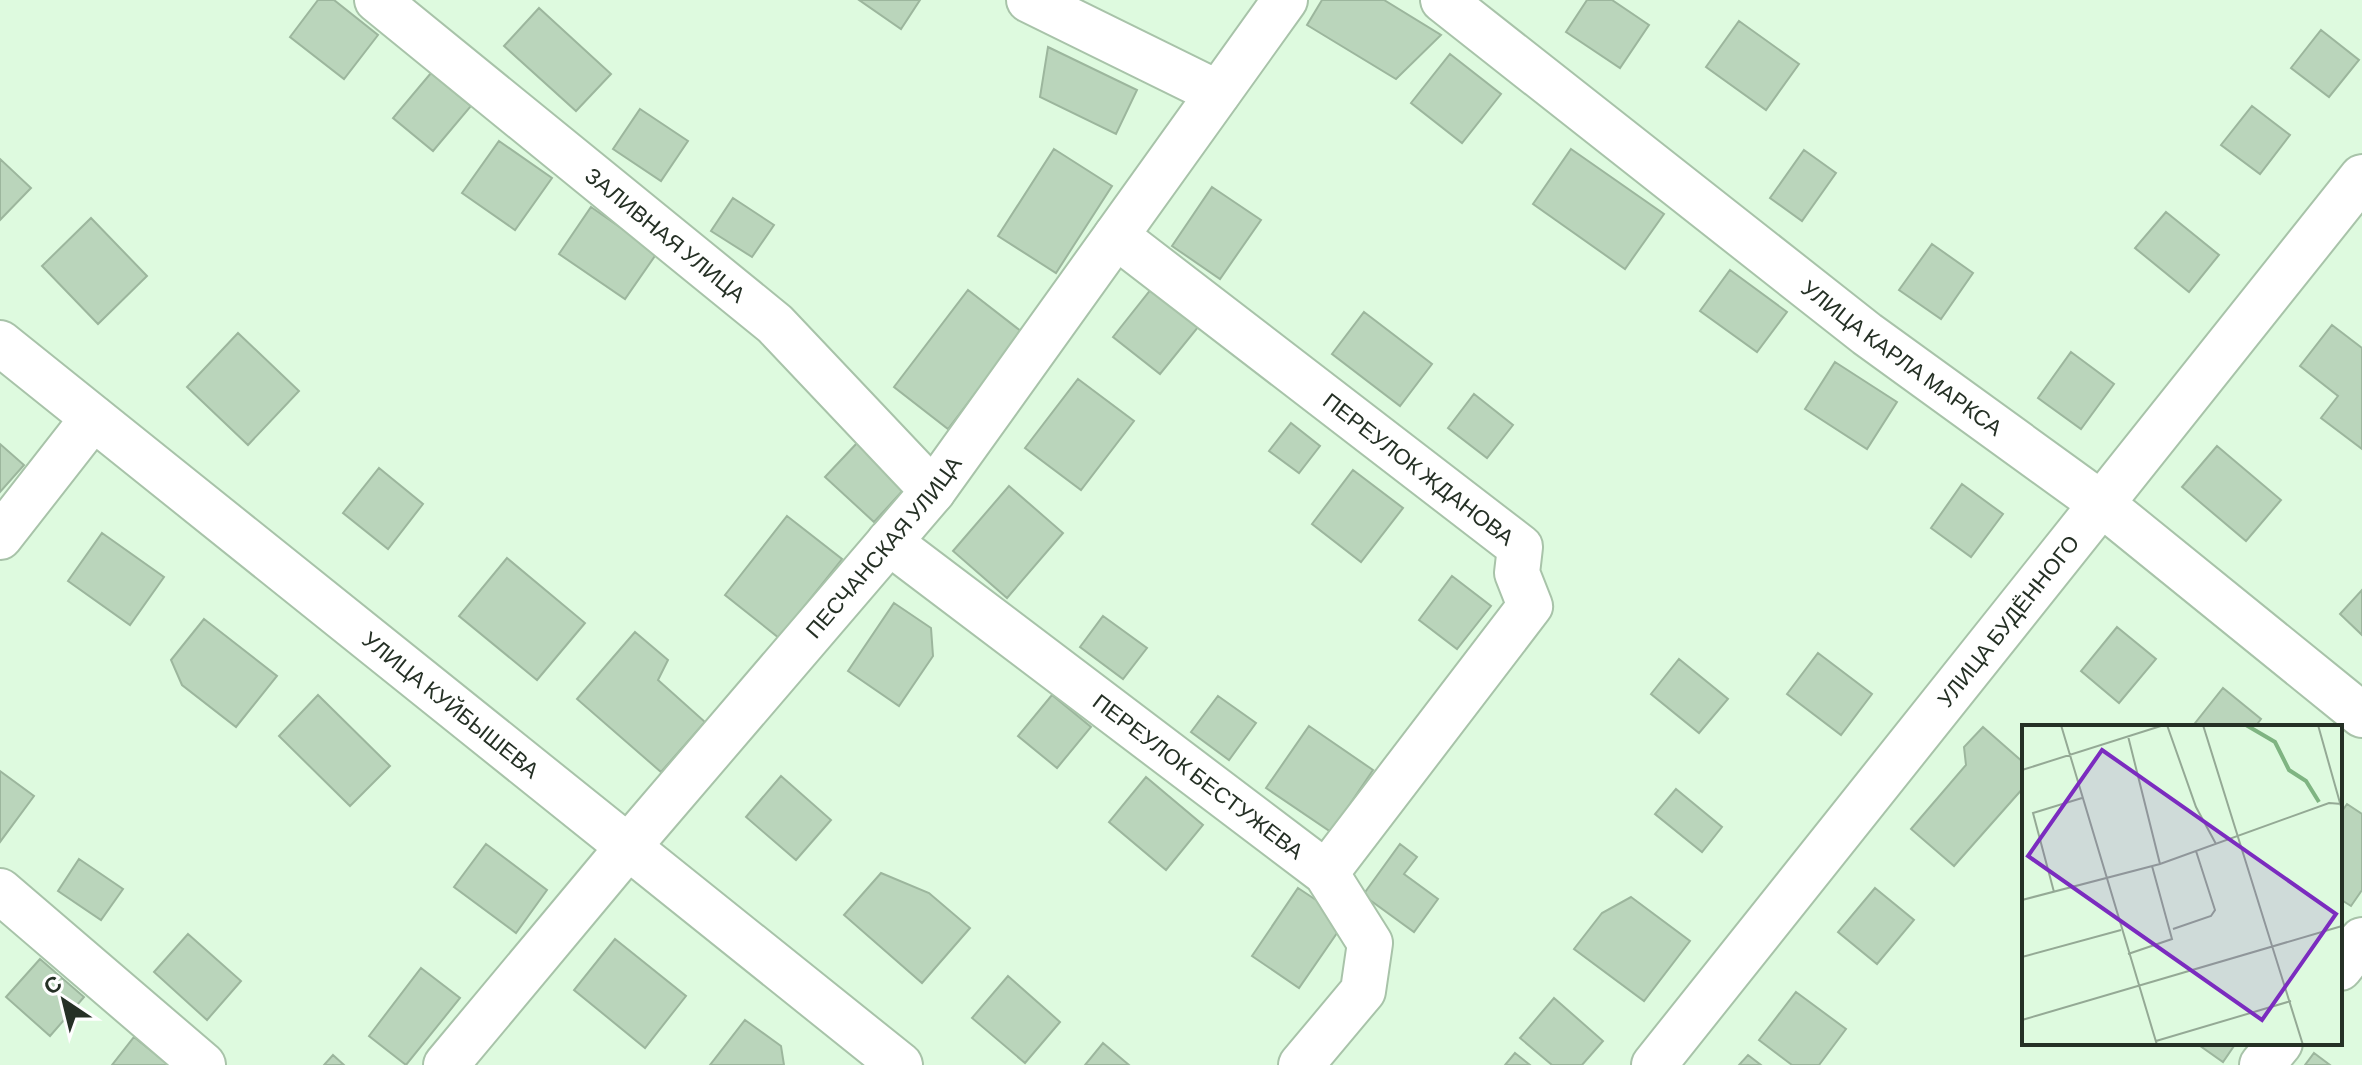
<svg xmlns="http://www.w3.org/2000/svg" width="2362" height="1065" font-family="Barlow,sans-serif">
<rect width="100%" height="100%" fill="#defadf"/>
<!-- building -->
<path fill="#bad5bb" stroke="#9cb69d" stroke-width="2" d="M318,0h16l44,35 -34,44 -54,-42z
M859,0h61l-19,29z
M1322,0h62l57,35 -45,44 -89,-54z
M1587,0h25l37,25 -29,43 -54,-36z
M539,8l72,66 -35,37 -72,-65z
M1739,21l60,43 -33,46 -60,-43z
M2321,30l38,30 -30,37 -38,-29z
M1048,47l89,43 -21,44 -76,-37z
M1450,54l51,40 -39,49 -51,-40z
M431,73l40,33 -38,45 -40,-33z
M2252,106l38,29 -30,39 -39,-29z
M640,109l48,32 -27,40 -48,-32z
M499,141l53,37 -37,52 -53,-37z
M1054,149l58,37 -56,87 -58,-37z
M1571,149l93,65 -39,55 -92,-65z
M1804,150l32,23 -34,48 -32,-23z
M0,159l31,29 -31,32z
M1212,187l49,33 -41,59 -48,-33z
M733,198l41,27 -22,32 -41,-26z
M591,207l66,46 -32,46 -66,-45z
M2166,212l53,43 -30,37 -54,-44z
M91,218l56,58 -49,48 -56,-58z
M1932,244l41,29 -32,46 -42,-29z
M1730,270l57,42 -30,40 -57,-41z
M1152,288l47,38 -39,48 -47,-37z
M968,290l54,42 -74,97 -54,-42z
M1364,312l68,52 -32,42 -68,-52z
M2332,325l30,23v101l-41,-31 17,-22 -38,-30z
M238,333l61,58 -51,54 -61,-58z
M2071,352l43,32 -33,45 -43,-31z
M1835,362l62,40 -30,47 -62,-40z
M1078,379l56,42 -53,69 -56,-42z
M1474,394l39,31 -26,33 -39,-30z
M1291,423l29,23 -21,27 -30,-22z
M858,442l48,45 -32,35 -49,-45z
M0,444l24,21 -24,27z
M2217,446l64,54 -35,41 -64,-54z
M379,468l44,36 -35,45 -45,-36z
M1353,470l50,38 -42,54 -49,-38z
M1962,484l41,30 -32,43 -40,-29z
M1009,486l54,47 -56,65 -54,-47z
M787,516l55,43 -63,79 -54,-43z
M102,533l62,44 -34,48 -62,-44z
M507,558l78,65 -48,57 -78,-64z
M1452,576l39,30 -34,43 -38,-29z
M2362,590v45l-22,-21z
M894,603l37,25 2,28 -34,50 -51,-35z
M1103,616l44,32 -24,31 -43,-32z
M204,619l73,57 -41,51 -54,-42 -11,-25z
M2117,627l39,32 -37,44 -38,-32z
M635,632l33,28 -10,20 47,42 -44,50 -84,-73z
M1818,653l54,41 -31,41 -54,-41z
M1679,659l49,40 -29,34 -48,-39z
M2223,688l38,31 -6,8h-63z
M318,695l72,71 -40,40 -71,-70z
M1052,695l39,32 -34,41 -39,-32z
M1218,696l38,27 -27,37 -38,-28z
M1309,726l64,44 -42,62 -65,-44z
M1983,727l41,36v24l-70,79 -43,-37 55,-64 -2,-18z
M0,771l34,25 -34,46z
M781,776l50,44 -35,40 -50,-43z
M1146,777l57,48 -37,45 -57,-48z
M1676,789l46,38 -20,25 -47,-38z
M2347,804l15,10v76l-11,16 -11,-7v-85z
M486,844l61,46 -31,43 -62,-46z
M1400,844l17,13 -13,17 34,25 -24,33 -51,-37z
M79,859l44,30 -22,31 -43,-29z
M881,873l48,20 41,35 -48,55 -78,-68z
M1298,888l48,32 -47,68 -47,-32z
M1875,888l39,32 -37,44 -39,-32z
M1631,897l59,44 -46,60 -70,-52 28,-36z
M188,934l53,47 -34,39 -53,-48z
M615,939l71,57 -41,52 -71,-58z
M40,959l44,38 -34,39 -44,-39z
M421,968l39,30 -54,67 -37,-29z
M1008,976l52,46 -35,41 -53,-45z
M1796,992l50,37 -27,36h-27l-33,-25z
M1554,998l49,43 -21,24h-30l-32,-27z
M745,1020l36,26 3,19h-74z
M134,1037l35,28h-57z
M1103,1043l26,22h-44z
M2196,1043h40l-13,19z
M1515,1053l15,12h-25z
M2314,1053l16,12h-25z
M333,1055l11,10h-20z
M1748,1055l13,10h-22z"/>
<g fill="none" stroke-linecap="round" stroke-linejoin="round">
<!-- minor casing -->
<g stroke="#a8c3a9" stroke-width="48">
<g id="minor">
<path id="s1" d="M377,0l398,324 158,167"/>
<path d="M1029,0l189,93"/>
<path id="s2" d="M1443,0l424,334 236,171 259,210"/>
<path id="s3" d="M1116,236l404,311 -3,26 13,33 -204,267"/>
<path id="s4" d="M0,343l900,722"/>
<path d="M0,537l93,-119"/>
<path id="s5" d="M889,542l437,331 44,70 -7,48 -62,74"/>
<path d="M0,891l203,174"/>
<path d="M2340,968l22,-28"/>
<path id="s6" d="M446,1065l182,-218 305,-356 352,-491"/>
<path id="s7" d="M1654,1065l708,-888"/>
<path d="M2262,1065l18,-22"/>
</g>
</g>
<!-- minor -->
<use href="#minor" stroke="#fff" stroke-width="44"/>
</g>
<g text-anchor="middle" stroke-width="7" stroke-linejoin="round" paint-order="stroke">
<!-- street labels -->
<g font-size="22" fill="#253025" stroke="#fefefe">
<text dy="8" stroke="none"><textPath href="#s1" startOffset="372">ЗАЛИВНАЯ УЛИЦА</textPath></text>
<text dy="8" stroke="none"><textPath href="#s2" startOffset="582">УЛИЦА КАРЛА МАРКСА</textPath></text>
<text dy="8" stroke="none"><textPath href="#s3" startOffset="382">ПЕРЕУЛОК ЖДАНОВА</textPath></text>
<text dy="8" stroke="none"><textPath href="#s6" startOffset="678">ПЕСЧАНСКАЯ УЛИЦА</textPath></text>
<text dy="8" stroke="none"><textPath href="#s7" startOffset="568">УЛИЦА БУДЁННОГО</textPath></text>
<text dy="8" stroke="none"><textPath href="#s4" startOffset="578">УЛИЦА КУЙБЫШЕВА</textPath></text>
<text dy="8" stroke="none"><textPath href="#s5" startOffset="388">ПЕРЕУЛОК БЕСТУЖЕВА</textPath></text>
</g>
</g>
<!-- overview -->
<g transform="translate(2022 725)">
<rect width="320" height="320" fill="#defadf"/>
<path fill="none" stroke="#7fb482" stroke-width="4" d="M224,0l29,17 14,28 17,11 13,21"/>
<path fill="none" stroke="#94a995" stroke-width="2" d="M39,0l96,320M145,0l29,82 20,37M181,0l100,320M296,0l24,85M106,11l32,128M0,45l142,-45M32,167l-21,-79 49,-15M0,175l138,-36 169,-61 13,1M151,204l38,-13 4,-6 -19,-59M106,229l44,-15 -20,-73M0,232l99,-27M0,295l320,-94M134,316l135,-40"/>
<path fill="#7b2cbf" fill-opacity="0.15" stroke="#7b2cbf" stroke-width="4" d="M80,25l234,164 -74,106 -234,-164z"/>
<rect width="320" height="320" fill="none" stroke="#253025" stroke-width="4"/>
</g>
<!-- north arrow -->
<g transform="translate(64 1001) rotate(325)" stroke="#fefefe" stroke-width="6" paint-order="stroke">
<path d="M0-6L14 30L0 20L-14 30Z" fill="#253025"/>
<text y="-12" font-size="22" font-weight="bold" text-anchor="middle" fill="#253025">С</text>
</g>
</svg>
